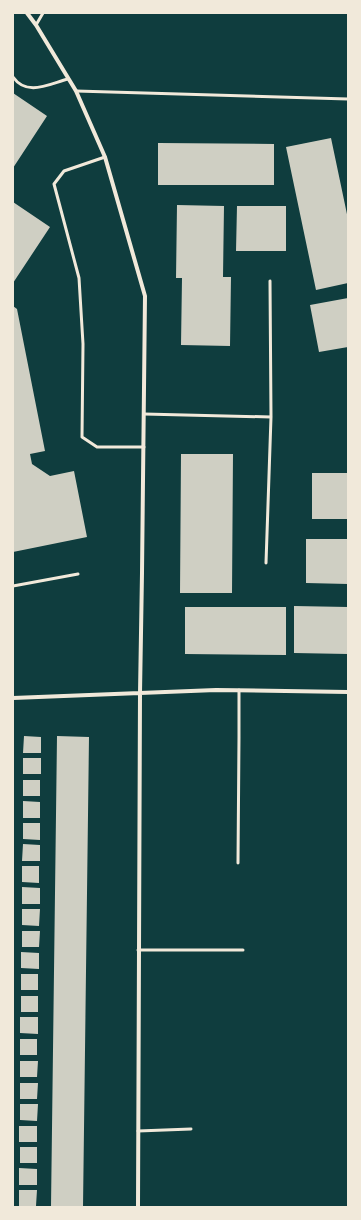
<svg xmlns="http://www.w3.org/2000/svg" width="361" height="1220" font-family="Karla,sans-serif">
<rect width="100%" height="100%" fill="#0f3d3e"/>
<!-- building -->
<path fill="#cfcfc3" d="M13,93l34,23 -34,52z
M331,138l17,81v64l-32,7 -30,-143z
M158,143l116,1v41h-116z
M13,202l37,25 -37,56z
M177,205l47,1 -1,71h8l-1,69 -49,-1 1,-67h-6z
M237,206h49v45h-50z
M348,298v49l-29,5 -9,-47z
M13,306l4,3 28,142 -15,3 2,10 18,12 24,-5 13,66 -74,15z
M181,454h52l-1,139h-52z
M312,473h36v46h-36z
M306,539h42v45l-42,-1z
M294,606l54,1v47l-54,-1z
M185,607h101v48l-101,-1z
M24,736l17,1v16h-18z
M57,736l32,1 -6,470h-32z
M23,758h18v16h-18z
M23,780h17v16h-17z
M23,801l17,1v16h-17z
M23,823h17v17l-17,-1z
M23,844l17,1v16h-18z
M22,866h17v17l-17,-1z
M22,887l18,1v16h-18z
M22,909h18l-1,17 -17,-1z
M22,931h18l-1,16h-17z
M21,952l18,1v16l-18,-1z
M21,974h17v16h-17z
M21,996h17v16h-17z
M20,1017h18v17l-18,-1z
M20,1039h17v16h-17z
M20,1061h18l-1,16h-17z
M20,1083h18l-1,16h-17z
M20,1104h18l-1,17 -17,-1z
M19,1126h18v16h-18z
M20,1147h17v16h-17z
M19,1168l18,1v16h-18z
M19,1190h18l-1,16h-17z"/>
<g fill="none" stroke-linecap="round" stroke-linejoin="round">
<!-- service -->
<path stroke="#f1e9da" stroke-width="3" d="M36,25l7,-12
M13,77c14,20 36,7 55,2
M76,91l272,8
M105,157l-41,14 -10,13 25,94 4,66 -1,93 15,10h47
M144,414l127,3
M266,563l5,-146 -1,-136
M13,586l65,-12
M238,863l1,-126v-47
M138,950h105
M138,1131l53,-2"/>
<!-- minor -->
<path stroke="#f1e9da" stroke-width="4" d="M27,13l9,12 40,66 29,66 40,139 -3,277 -2,120 -2,514
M13,698l203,-8 132,2"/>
</g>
<!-- border -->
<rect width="361" height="1220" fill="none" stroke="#f1e9da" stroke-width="28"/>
</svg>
